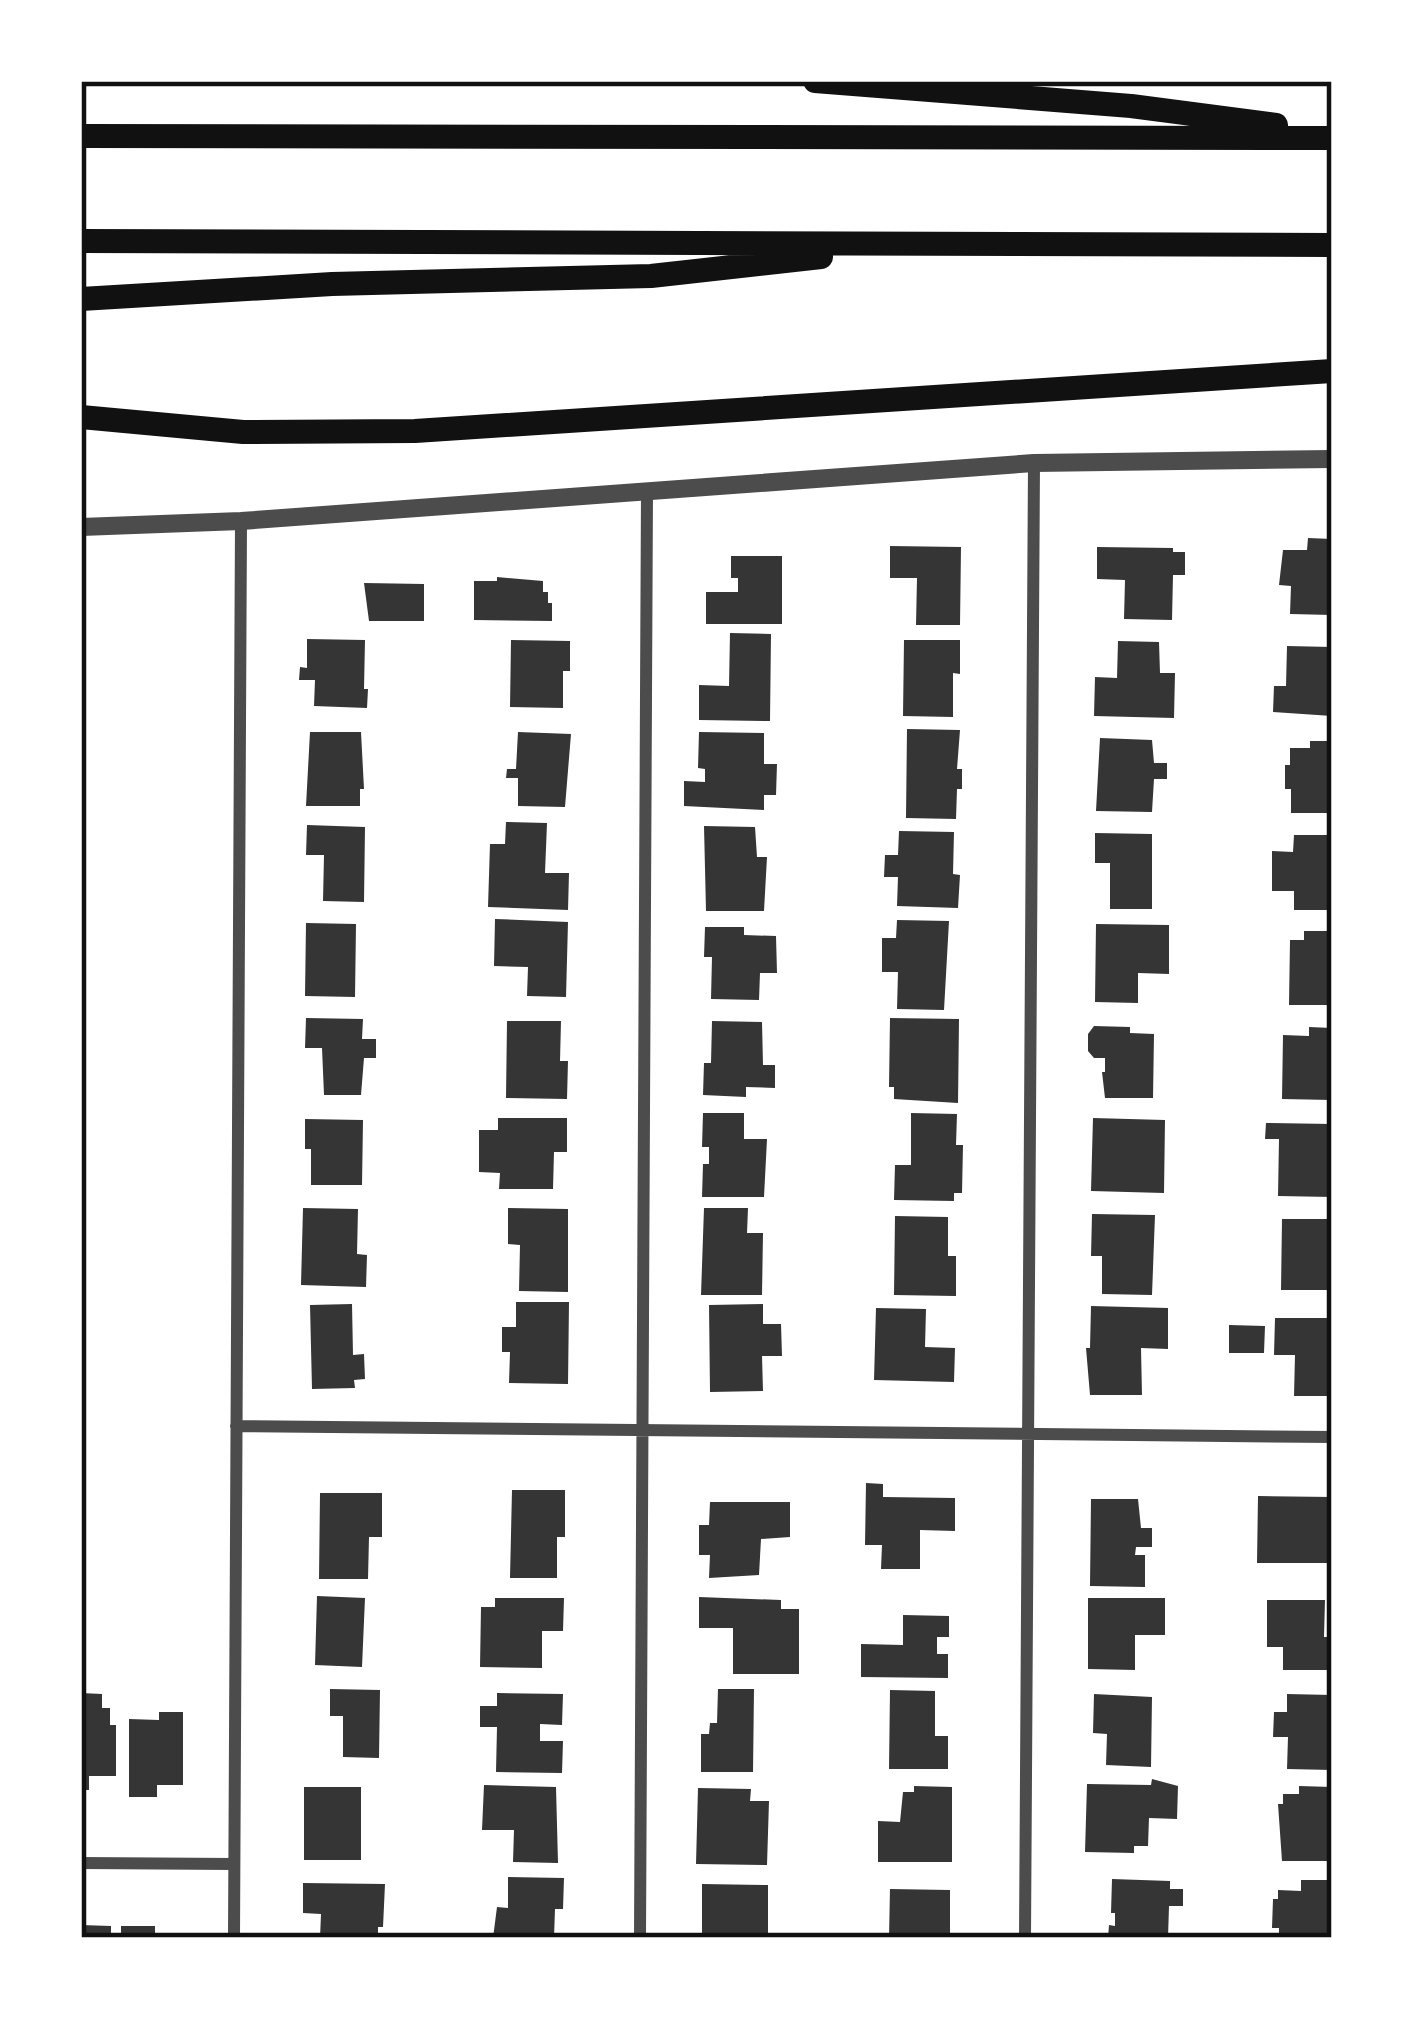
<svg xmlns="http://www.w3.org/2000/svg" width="1413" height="2019" font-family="'Times New Roman',serif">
<rect width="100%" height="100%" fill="#fff"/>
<!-- building -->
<path fill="#353535" d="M1308,538l24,1v76l-42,-1 1,-28 -12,-1 4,-35h24z
M890,546l71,1 -1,78h-44l1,-47h-27z
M1097,547l76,1v4h12v23h-12l-1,45 -48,-1 1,-39 -28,-1z
M731,556h51v68h-76v-32h32v-14h-7z
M497,577l46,4v11h5v11h4v18l-78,-1v-39h23z
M364,583l60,1v37h-55z
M730,633l41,1 -1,87 -71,-1v-35l30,1z
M307,639l58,1 -1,49h4l-1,19 -53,-2 1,-26h-16l1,-13 7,1z
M511,640l59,1v30h-7v37l-53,-1z
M904,640h56v34l-7,-1v44l-50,-1z
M1118,641l41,1 1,31h15l-1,45 -80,-2 1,-39 22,1z
M1287,646l45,1v69l-59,-4 1,-26h12z
M907,729l53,1 -3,39h5v20h-5l-1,30 -50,-1z
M310,732h51l3,57h-4v17h-54z
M518,732l53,2 -6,73 -47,-1v-28h-12l1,-9h9z
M699,732l65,1v31h13l-1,31h-12v15l-80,-4v-25l21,1v-13l-7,-1z
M1100,738l52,2 2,23h13v16h-13l-2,33 -56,-1z
M1310,741h22v72h-41v-24h-6v-24h5v-17h20z
M506,822l41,1 -2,50h24l-1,37 -80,-3 2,-63h15z
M307,825l58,2 -1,75 -41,-1 1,-46h-18z
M704,826l51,1 2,30h10l-3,54h-58z
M899,831l55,1 -1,42 7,1 -2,33 -61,-2 1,-29h-14l1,-22h13z
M1095,833l57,1v75h-42v-46h-15z
M1294,835h38v75h-38v-19h-22v-40l21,1z
M495,919l73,3 -2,75 -39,-1 1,-29 -34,-1z
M897,920l52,1 -5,89 -47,-1 1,-37h-16v-34h14z
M306,923l50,1 -1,73 -50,-1z
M1096,924l73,1v49l-31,-1v30l-43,-1z
M705,927h39v8l32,1 1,37h-17l-1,27 -48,-1 1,-42h-8z
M1304,931h28v74h-43l1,-65h14z
M306,1018l57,1 -1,20h14v19h-12l-3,37h-37l-2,-47h-17z
M890,1018l69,1 -1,84 -64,-4v-12h-5z
M507,1021h54l-1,40h8l-1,38 -61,-1z
M712,1021l50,1 1,43h12v23l-29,-1v10l-43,-2 1,-32h7z
M1094,1026l36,1v6l24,1 -1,64h-48l-3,-26h3v-14h-11l-6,-7v-17z
M1309,1027l23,1v72l-50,-1 1,-64 26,1z
M703,1113h41v26h23l-3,58h-62l1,-33h6v-17h-7z
M911,1113l46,1 -1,31h7l-1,48h-8v8l-60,-1 1,-35h16z
M498,1118h69v34h-13l-1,37h-54l1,-16 -21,-1v-42h19z
M1093,1118l72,2 -1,73 -73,-2z
M305,1119l58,1 -1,65h-51v-36h-6z
M1266,1123l66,1v73l-54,-1 1,-57h-14z
M303,1208l55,1 -1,45 10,1 -1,32 -65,-2z
M508,1208l60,1v83l-49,-1 1,-46 -12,-1z
M704,1208h44l-1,25h16l-1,62h-61z
M1092,1214l63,1 -3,80 -50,-1v-38h-11z
M895,1216l53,1v39h8v40l-62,-1z
M1282,1219h50v71h-51z
M516,1302h53l-1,82 -59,-1 1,-31h-8v-25h14z
M352,1304l1,51 11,-1 1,25 -11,1 1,8 -43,1 -2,-84z
M763,1304v20h18l1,32h-20l1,35 -53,1 -1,-87z
M1091,1306l77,2v41l-27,-1 1,47h-52l-4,-47h4z
M876,1308l50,1 -1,38 30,1 -1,34 -80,-2z
M1275,1318h57v78h-38l1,-41h-21z
M1229,1325l36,1 -1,27h-35z
M866,1483l17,1v13l72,1v33l-35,-1v39h-39l1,-24h-17z
M512,1490h53v47h-8v41h-47z
M320,1493h62v44h-13l-1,42h-49z
M1258,1496l74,1v66h-75z
M1091,1499h47l3,29h11v19h-16l-1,8h10v32l-55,-1z
M710,1502h80v35l-29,2 -2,36 -50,3 1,-23h-11v-30h10z
M317,1596l48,2 -3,69 -47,-2z
M699,1597l82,3v9h18v65h-66v-46h-34z
M495,1598h69l-1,33h-21v37l-62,-1 1,-60h14z
M1088,1598h77v37h-30v35l-47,-1z
M1267,1600h58l-1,37h8v33h-49v-23h-16z
M903,1615l46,1v21h-12v17h11v24l-87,-1v-33l42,1z
M330,1689l50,1 -1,68 -36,-1v-41h-13z
M718,1689h36l-1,83h-52v-38h8l1,-11h7z
M890,1690l45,1v45h13v33h-59z
M81,1693l21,1v14h8v17h6v51h-27v14h-8z
M497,1693l66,1 -1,31 -22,-1v17h23l-1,32 -66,-1 1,-45h-17v-21h17z
M1094,1694l58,3 -1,70 -45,-2 1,-31 -14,-1z
M1287,1694l45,1v75l-45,-1 1,-32h-15l1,-25h13z
M159,1712h24v73h-26v12h-28v-78l30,1z
M1152,1779l26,7 -1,33 -28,-1 -1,28h-14v7l-49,-1 2,-68 64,1z
M484,1785l72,2 2,76 -45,-1 1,-32h-32z
M914,1786l38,1v75h-74v-41l22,1 3,-30h11z
M1299,1786l33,1v74h-50l-4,-57h5v-10h16z
M304,1787h57v73h-57z
M698,1788l53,1 -1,12h19l-2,64 -71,-1z
M508,1877l56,1 -1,31h-8l-1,29h-61l4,-31 11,1z
M1112,1879l58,2v8h13v17h-14l-1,32h-60l1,-13 6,1v-13h-4z
M1301,1880h31v31h-5l2,27h-50v-10h-7l1,-29h5v-9l23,1z
M303,1883l82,1 -2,43h-5v11h-58l1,-24 -18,-1z
M702,1884l66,1v53h-66z
M890,1889l60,1v48h-61z
M81,1925l30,1v12h-30z
M121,1926h34v12h-34z"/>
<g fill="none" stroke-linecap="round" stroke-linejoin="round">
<!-- minor -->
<path stroke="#4c4c4c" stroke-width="12" d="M236,1426l1096,11
M81,1863l153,1
M234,1938l7,-1417
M640,1938l7,-1447
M1025,1938l9,-1475"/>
<!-- tertiary -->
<path stroke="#4c4c4c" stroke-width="18" d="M81,527l160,-6 793,-58 298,-4"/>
<!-- motorway -->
<path stroke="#111" stroke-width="24" d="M815,81l316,25 145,19
M81,136l1251,2
M81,241l1251,4
M81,299l251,-15 319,-8 170,-19
M81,417l162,15 172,-1 917,-60"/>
</g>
<!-- border -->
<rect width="1413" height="2019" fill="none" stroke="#ffffff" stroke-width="168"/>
<rect x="84" y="84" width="1245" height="1851" fill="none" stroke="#111" stroke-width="4.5"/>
</svg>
